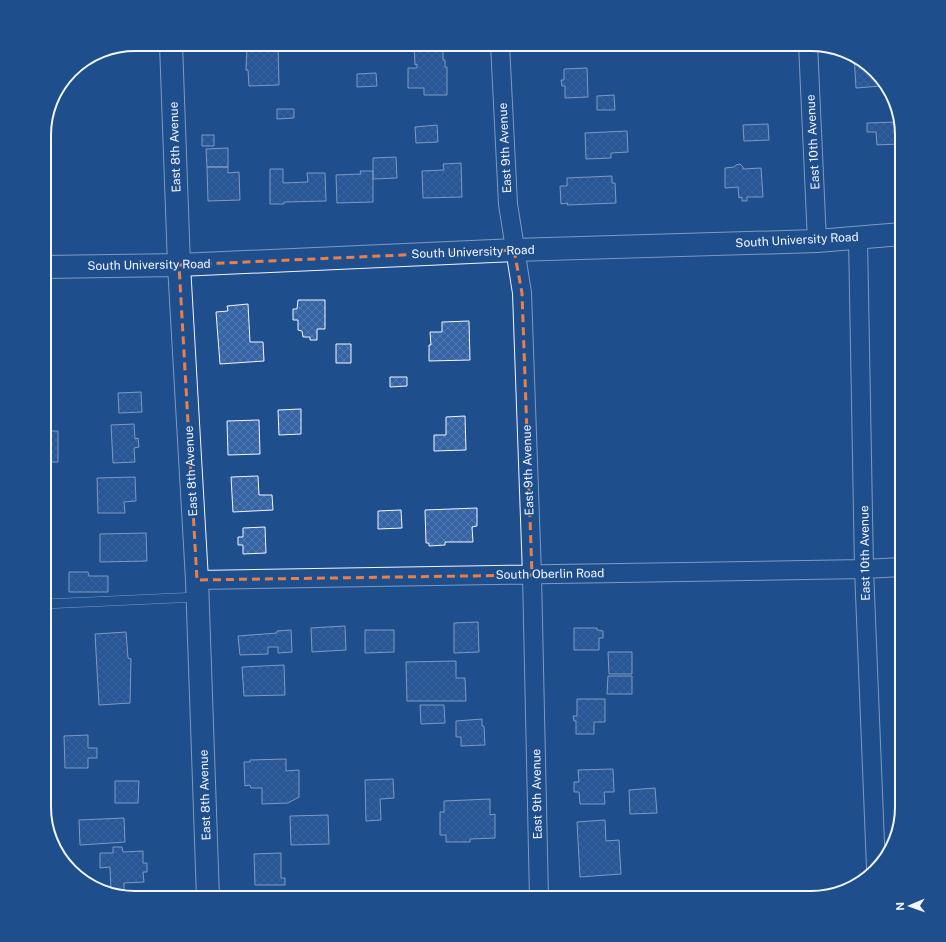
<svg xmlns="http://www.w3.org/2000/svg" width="946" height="942" font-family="'Public Sans',sans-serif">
<defs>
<pattern id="building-cross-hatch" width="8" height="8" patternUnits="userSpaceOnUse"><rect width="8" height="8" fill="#3563a3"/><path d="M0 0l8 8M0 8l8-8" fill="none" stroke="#537ab1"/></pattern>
</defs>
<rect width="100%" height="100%" fill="#1f4e8c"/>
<!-- building -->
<path fill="url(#building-cross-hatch)" stroke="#f2f6ff" d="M246,44h32l1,41 -30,1 -1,-16h-2l1,-23z
M414,44h29v16h2v7h2v28h-23v-7h-16v-20h9v-4l-2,1z
M854,55l25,20 2,2v9l-25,2z
M587,68l1,29 -23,1v-12h-3l-1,-6h3v-11z
M376,73l1,13 -20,1v-13z
M614,95l1,15h-18v-14z
M277,109h17v9l-17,1z
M897,122l1,22 -21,1 -1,-13h-9v-9z
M768,124l1,16 -25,1 -1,-16z
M437,125l1,17 -22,1 -1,-16z
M627,131l1,21 -17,1v5l-25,1 -1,-26z
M202,135h12v11h-12z
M228,148v19h-21l-1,-18z
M396,157l1,21 -24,1v-21z
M461,163l1,34 -39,1 -1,-27 22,-1 -1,-6z
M740,164l3,3v2l18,-1 2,29h-16v4h-5v-4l-3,1 -1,-11 -13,1v-20l9,-1 2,-2z
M207,167h21v6l11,-1 1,28 -32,1z
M270,169h13v14l25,-1 -1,-9h18l1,28 -42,1v2h-14z
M360,171h13v31l-36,1 -1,-28 25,-1z
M612,176v7h3l1,20 -49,2 1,-2 -7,1 -1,-18h7v-8z
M298,300h27v29h-8v11h-7v-3h-7l-1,-6 -4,-1v-10h-5v-11h4z
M248,304l2,38h13l1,19 -44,3 -4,-52 12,-1 -1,-5z
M469,321l1,39 -41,1v-16h2l-1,-13h12v-10z
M336,344h15v19h-15z
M390,377h17v9l-17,1z
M141,392l1,20 -23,1 -1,-20z
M301,409v25l-22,1 -1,-25z
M465,416l1,34 -32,1v-16h12v-18z
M259,420l1,34 -32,1 -1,-34z
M134,424l1,15 3,-1 1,9 -5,1 1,14 -22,1 -2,-38z
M44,431h14v31h-14z
M258,476l1,19h13l1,15 -40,2 -2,-35z
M135,477l1,24 -12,1 1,11h-27l-1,-35z
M477,508v18l-5,1 1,15h-28v3l-16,1v-3h-3l-1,-33z
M401,510l1,18 -24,1v-18z
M265,527l1,26 -23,1v-9h-5v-8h5v-9z
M146,533l1,28 -47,1v-28z
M69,572h19l1,4h19v16h-39z
M478,622l1,30 -25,1v-30z
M345,626l1,24 -34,2 -1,-24z
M574,628h23v2l6,1v7h-4v12h-25z
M291,630l1,22 -14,1v-6h-10v7l-28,1 -2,-19 39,-3v-2z
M365,630h29v22l-29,1z
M126,632l2,26 3,1 -1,44 -31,2 -4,-71z
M608,652h24v22h-23z
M456,661v17h9l1,23h-59l-1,-39z
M284,665l1,30 -41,1 -2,-29z
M608,676h24v18h-25z
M577,699h28v23h-11v12h-18v-13h-2l-1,-5h4z
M420,705h24l1,18 -24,1z
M482,719v7h2l1,19 -24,1v-9h-5v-16z
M88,735v13h9v10h-9v10h-23l-1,-32z
M286,759v12l13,-1v27l-11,6 -26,1v-16h-11l-1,-3 -5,1 -1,-24h6v-2z
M613,769l1,23h-10l1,12h-25l-1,-12h-5v-10h5l-1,-12z
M393,779l1,19 -14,1 1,21 -15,1 -1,-41z
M115,781h24l-1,22h-23z
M655,788l2,25 -27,1 -1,-24z
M490,799v16l5,-1v24l-25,1v3h-24v-7h-6v-23h4v-11z
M328,815l1,29 -38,1 -1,-29z
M124,818l1,24 -45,3 -1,-25z
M605,820l1,21 13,-1 2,34 -41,3 -3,-55z
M113,847h9l1,5 20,-1v12h4v9h-4l1,10 -20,1v7l-13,1 -1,-24 -10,1v-15h13z
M281,853v25h4v7h-30l-1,-31z"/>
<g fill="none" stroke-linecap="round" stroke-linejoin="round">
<!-- service casing -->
<g stroke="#f2f6ff" stroke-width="10">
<path id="service" d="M44,604l154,-7"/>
</g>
<!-- minor casing -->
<g stroke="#f2f6ff" stroke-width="20">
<path id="minor" d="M500,44l8,160 14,89 10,282 7,323
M808,44l9,197
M858,237l6,332 12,299
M197,580l667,-11 38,-2"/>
</g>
<!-- tertiary casing -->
<g stroke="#f2f6ff" stroke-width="24">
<path id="tertiary" d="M171,44l8,221 18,315 11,318"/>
</g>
<!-- secondary casing -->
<g stroke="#f2f6ff" stroke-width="24">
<path id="secondary" d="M44,267l135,-2 335,-15 303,-9 85,-7"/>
</g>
<!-- service -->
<use href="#service" stroke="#1f4e8c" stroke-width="9"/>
<!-- minor -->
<use href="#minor" stroke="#1f4e8c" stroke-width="18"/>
<!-- tertiary -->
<use href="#tertiary" stroke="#1f4e8c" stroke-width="22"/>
<!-- secondary -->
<use href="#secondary" stroke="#1f4e8c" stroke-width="22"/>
</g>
<!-- marked area -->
<path d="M0 0H946V942H0ZM514,250l8,43 10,282 -335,5 -18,-315z" fill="#1f4e8c" fill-opacity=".55" fill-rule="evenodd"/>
<path fill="none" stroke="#ea8049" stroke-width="3" stroke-dasharray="8 5" stroke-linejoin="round" d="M514,250l8,43 10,282 -335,5 -18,-315z"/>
<g text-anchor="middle" stroke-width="3" stroke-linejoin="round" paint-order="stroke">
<!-- street labels -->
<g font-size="12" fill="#f2f6ff" stroke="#1f4e8c">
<text transform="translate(813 142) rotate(-93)" y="4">East 10th Avenue</text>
<text transform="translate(175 147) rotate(-92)" y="4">East 8th Avenue</text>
<text transform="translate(505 148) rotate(-93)" y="4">East 9th Avenue</text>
<text transform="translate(797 240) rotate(-3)" y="4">South University Road</text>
<text transform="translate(473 252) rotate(-2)" y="4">South University Road</text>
<text transform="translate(149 265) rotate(-1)" y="4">South University Road</text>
<text transform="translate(528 470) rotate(-92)" y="4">East 9th Avenue</text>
<text transform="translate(191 471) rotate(-93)" y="4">East 8th Avenue</text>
<text transform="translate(865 553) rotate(-91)" y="4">East 10th Avenue</text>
<text transform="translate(550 574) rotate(-1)" y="4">South Oberlin Road</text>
<text transform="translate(537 794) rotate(-91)" y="4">East 9th Avenue</text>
<text transform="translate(205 795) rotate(-92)" y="4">East 8th Avenue</text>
</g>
</g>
<!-- crop -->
<path d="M0 0H946V942H0ZM135 51H811A84 84 0 0 1 895 135V807A84 84 0 0 1 811 891H135A84 84 0 0 1 51 807V135A84 84 0 0 1 135 51Z" fill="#1f4e8c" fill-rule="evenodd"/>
<path fill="none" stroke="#f2f6ff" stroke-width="2" d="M135 51H811A84 84 0 0 1 895 135V807A84 84 0 0 1 811 891H135A84 84 0 0 1 51 807V135A84 84 0 0 1 135 51Z"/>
<!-- north arrow -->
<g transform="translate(910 906) rotate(268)" stroke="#1f4e8c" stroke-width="3" paint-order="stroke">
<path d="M0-3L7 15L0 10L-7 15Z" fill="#f2f6ff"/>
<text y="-6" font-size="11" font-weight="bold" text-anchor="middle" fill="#f2f6ff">N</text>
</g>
</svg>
